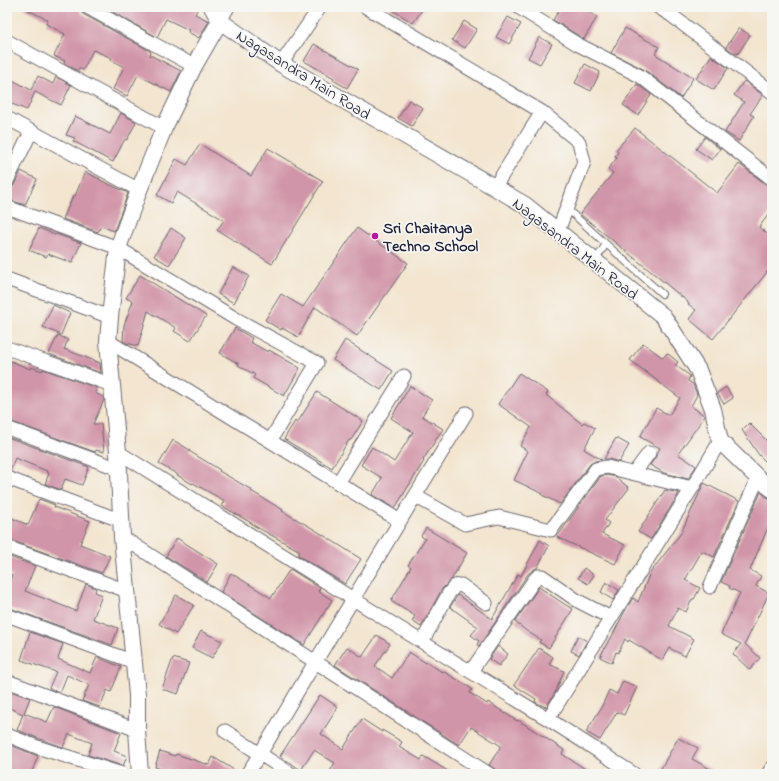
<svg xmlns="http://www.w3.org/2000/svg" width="779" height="781" font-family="'Indie Flower',sans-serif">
<rect width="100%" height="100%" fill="#f6f6f2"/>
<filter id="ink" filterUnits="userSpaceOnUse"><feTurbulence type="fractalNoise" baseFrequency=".025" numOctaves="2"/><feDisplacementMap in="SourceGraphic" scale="8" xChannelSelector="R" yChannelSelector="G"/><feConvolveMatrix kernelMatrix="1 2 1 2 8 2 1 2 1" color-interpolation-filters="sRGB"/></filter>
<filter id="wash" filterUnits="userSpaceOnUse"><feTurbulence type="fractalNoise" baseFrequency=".012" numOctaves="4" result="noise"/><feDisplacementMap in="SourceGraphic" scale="16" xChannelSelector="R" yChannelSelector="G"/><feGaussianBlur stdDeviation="0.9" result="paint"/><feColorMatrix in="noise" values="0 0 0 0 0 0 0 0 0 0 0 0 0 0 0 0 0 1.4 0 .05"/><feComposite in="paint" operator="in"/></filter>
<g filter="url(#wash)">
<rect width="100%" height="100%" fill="#f3e5cf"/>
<g id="blocks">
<!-- building -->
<path fill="#d195a9" d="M22,7h57l1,4 3,3 67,37v1h1l-1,3 31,16 -10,21 -33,-17 -11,21 -14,-7 11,-22 -13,-7 1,-2 -19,-8 -10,20 -4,-2 -1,3 -14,-8 1,-2 -11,-5 11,-22 -19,-10 2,-4z
M104,7h95l-4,7 14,7 -10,17 -11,-6 1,-2 -23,-11 -9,18z
M388,7h36l-11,16z
M561,7h21l15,10 -13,22 -31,-19z
M508,17l13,7 -12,20 -13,-7z
M464,21l13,8 -12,19 -13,-8z
M625,28l34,19 -4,7 38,24 -12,20 -36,-28 -34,-17z
M739,28l11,7 -12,19 -1,-1 -1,1 -10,-7z
M539,37l13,7 -12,20 -12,-6z
M314,44l44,25 -11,19 -14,-8 1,-2 -30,-17z
M711,56l17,12 -14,22 -18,-11z
M585,64l15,8 -9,19 -16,-8z
M38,76l15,8 3,-7 15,8 -10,20 -26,-13 -8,18 -15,-6 -5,2v-29l24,13z
M744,81l19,14 -13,19 4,2 -15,25 -14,-9 19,-30 -10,-7z
M637,84l14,11 -13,20 -15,-10z
M409,100l14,8 -11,18 -14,-8z
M121,113l15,9 -9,18 -2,-1 -12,23 -40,-21 2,-3 -9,-3 9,-19 35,18z
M635,128l82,65 22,-29 28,21 5,2v23l-13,17 13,11v28l-59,73 -24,-20 7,-9 -8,-6v-2l-34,-28 -74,-60 33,-41 -5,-4 9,-11 -2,-2 3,-4 -2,-2z
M705,137l15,12 -8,11 -16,-11z
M200,144l51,32 17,-28 55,33 -51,83 -55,-34 7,-10 -47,-28 -6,11 -14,-8 19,-36 11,6z
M21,171l16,8 -12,26 -18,-6v-10l4,-1 3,-3z
M85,172l15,7v1l28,13 -14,38 -13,-5 -3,6 -35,-13 10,-23h2z
M39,228l16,7 1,-1 25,9 -9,20 -24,-9 -2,3 -17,-7z
M171,228l15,10 -17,27 -15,-9z
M357,228l51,35 -51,73 -42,-29 -17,30 -16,-9 -1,2 -16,-10 16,-26 22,13z
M233,267l16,9 -15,27 -16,-9z
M140,275l66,41 -16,25 -16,-10 2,-3 -28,-17 -10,35 -11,-3 -4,-2 1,-16 9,-24 -7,-3z
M53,305l17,8 -9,22 -18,-8z
M235,328l17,10 -2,4 18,10 1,-2 31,18 -16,28 -31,-18 2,-3 -17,-10 1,-1 -19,-11z
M58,335l10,5 -4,9 36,14 1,10 -52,-19z
M345,340l48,31 -12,19 -48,-30z
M643,343l20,15 4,-5 11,9 -3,3 15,11 -2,5 5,3 4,11 -6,11 14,10 -27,38 18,12 -8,13 -24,-6 -14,-8 5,-7 5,-10 -20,-11 16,-29 13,7 11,-17 -50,-38z
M11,361l19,8 1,-2 11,4 1,-2 54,19 -2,5 8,4 1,3 -11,24h8l3,28 -8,-2 -1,2 -88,-32v-49z
M519,373l29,19 -2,3 36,29 2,-2 11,6 -11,21 18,11 -7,1 -5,3 -30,40 -18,-9 1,-1 -29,-14 14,-29 -8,-5 11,-19 -33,-23z
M410,386l22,14 -10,16 21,13 -20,31 1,1 -29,47 -23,-13 10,-17 -21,-13 11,-18 22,15 19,-30 -22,-14z
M726,387l7,11 -9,6 -7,-11z
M317,392l46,29 -12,19h-2l-17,28 -48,-29 11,-18 2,2z
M749,423l23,23v8l-7,7 -6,-6 -17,-25z
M7,437l82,30 -7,18 -17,-6 -4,11 -16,-6 4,-11 -3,-1 1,-1 -32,-13 -5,13 -3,-1z
M616,438l13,7 -10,17 -10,-3h-5z
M173,440l17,10 -1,1 31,19 -1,1 33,19 -1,1 32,19 -1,1 30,17 49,31 -16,25 -47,-29 2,-4 -47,-26v-1l-31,-18 3,-5 -32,-18 -1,1 -15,-9v-1l-18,-10z
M607,475l9,2 13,11 -24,32 4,3 -7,11 23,11 -10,19 -58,-27 44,-61z
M704,483l35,18 -25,56 -12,-6 -17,29 15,8 -6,11h-2l-6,13 -8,-4 -9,18 25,13 -9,17 -16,-8 -7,12 -33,-20 -1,2 -3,-3 -7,14 -2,-1 -4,11 -12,-6 9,-17h1l16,-31 7,-11 5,4 12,-29 31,-40z
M665,490l14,3 -28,46 -13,-7z
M761,492l5,5 6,1v30l-3,-3 -19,45 11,6 -5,10 13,7 -24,51 15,14 -10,12 -17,-16 8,-10 -20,-10 19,-41 -11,-5 1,-2 -9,-4z
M39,499l16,6 -1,2 36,14 -10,23 30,12 -8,17 -95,-34v-23l21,9z
M426,528l41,25 -16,27 -9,9 -21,38 -9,-6 3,-5 -24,-15 20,-34 -3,-2 17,-26 -4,-3z
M177,538l41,26 -11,18 -41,-26z
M540,540l9,6 -12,22 -4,2 -5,4 -49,72 -2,-1 2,-4 -8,-6 7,-8 -28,-20 8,-12 34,24 26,-45 3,2z
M7,556l28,10 -10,25 51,20 10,-27 10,4 -1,4 7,3 -9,24 25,9 -6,17 -105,-38v-20l5,-12 -5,-1z
M584,568l10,7 -6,9 -10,-6z
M290,569l30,19 -2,3 14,9 -28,45 -83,-53 10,-19 40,25z
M606,582l13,8 -6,10 -12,-8z
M539,587l25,17 9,5 -24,39 -10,-6 2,-2 -13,-8 -13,-10z
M176,595l18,10 -18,29 -17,-10z
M201,631l21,10 -10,17 -20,-10z
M30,632l33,12 -5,15 32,14 7,-16 24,10 -10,25 -4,-2 -7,17 -18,-6 7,-16 -22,-10 -7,18 -11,-5 7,-16 -35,-12z
M377,635l13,9 -15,22 17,12 17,-26 17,11 1,-1 15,10 1,-1 15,9 14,9 -2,4 17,11 1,-2 29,19 1,-1 46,30 -2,4 31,20h-92l-12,-9 12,-19 -30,-19 -12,18 -124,-80 12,-18 15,10z
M578,636l9,5 -8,14 -8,-4z
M498,646l10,8 -9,12 -10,-7z
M539,648l14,9 -4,7 15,7 -9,22 -9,14 -11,-5 1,-3 -22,-14z
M173,658l16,5 -11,31 -16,-5z
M623,681l14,6 -13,28 -7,-3 -17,28 -14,-8 15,-24 8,-18 8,4z
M7,690l23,8 -6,15 23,9 7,-15 67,26 -7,18 13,5 -4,10 -35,-11 4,-12 -23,-9 -6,13 -23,-8 -23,-9 6,-16 -16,-7z
M320,695l18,12 -17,27 22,15 19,-30 20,13v-2l20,12 -3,5 22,13 2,-4 30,18h-125l7,-11 -21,-13 -13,20 -21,-14z
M678,738l20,10 -6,11 27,15h-61z
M7,744l31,12 -7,18h-24z
M160,751l15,5 1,-2 33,11 4,-8 26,16v1h-79l1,-5 -6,-2z"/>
</g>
</g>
<g filter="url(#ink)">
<use href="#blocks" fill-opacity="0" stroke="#6b666f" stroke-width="1"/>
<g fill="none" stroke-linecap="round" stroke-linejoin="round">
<!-- service casing -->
<g stroke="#6b666f" stroke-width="8">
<path id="service" d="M566,208l96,86
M595,261l11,-17"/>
</g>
<!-- minor casing -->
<g stroke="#6b666f" stroke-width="15">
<path id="minor" d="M87,7l107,59
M366,7l176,105 37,30 5,20 -26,69
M518,7l59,37 63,32 132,103
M658,7l13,8 101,77
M220,21l8,-14
M7,41l157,87
M281,64l39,-57
M7,118l132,72
M7,181l24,-49
M494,188l48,-76
M7,207l111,41 118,71 81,44 -47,78
M7,279l103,38
M108,341l292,180
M7,348l105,37
M7,428l112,41
M118,452l304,190 126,77 86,55
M634,473l15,-20
M7,478l115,43
M338,483l66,-107
M415,496l50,28 34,-7 52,13 45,-61 11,-2 85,21
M122,537l367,237
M7,547l120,44
M710,587l48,-109
M7,615l127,47
M422,642l27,-49 6,-7 6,-1 25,18
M471,671l64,-92 3,-3h4l36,25 33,17
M7,681l130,49
M548,719l144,-231 28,-47
M225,731l66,43
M7,735l30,12 85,27
M247,774l13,-20 155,-258 51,-83
M768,774l4,-6"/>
</g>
<!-- tertiary casing -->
<g stroke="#6b666f" stroke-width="18">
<path id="tertiary" d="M212,7l8,14 61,43 244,141 138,111 35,54 15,39 7,32 38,37 14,11
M140,774l-3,-44v-35l-15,-158 -4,-85 -10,-111 2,-24 8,-69 21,-58 25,-62 30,-62 26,-45"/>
</g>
<!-- service -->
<use href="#service" stroke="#fff" stroke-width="6"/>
<!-- minor -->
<use href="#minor" stroke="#fff" stroke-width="13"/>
<!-- tertiary -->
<use href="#tertiary" stroke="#fff" stroke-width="16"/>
</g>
</g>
<!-- markers -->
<circle fill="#b5179e" stroke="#f6f6f2" stroke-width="1.5" cx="375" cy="236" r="4"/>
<g text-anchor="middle" stroke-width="3.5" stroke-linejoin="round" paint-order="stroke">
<!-- street labels -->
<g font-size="16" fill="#22223b" stroke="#f6f6f2">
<text transform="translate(304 74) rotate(32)" y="6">Nagasandra Main Road</text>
<text transform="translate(576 248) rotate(38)" y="6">Nagasandra Main Road</text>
</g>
<!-- poi labels -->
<g font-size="16" font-weight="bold" fill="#22223b" stroke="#f6f6f2" text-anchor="start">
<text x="383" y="233">Sri Chaitanya<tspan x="383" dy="18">Techno School</tspan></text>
</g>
</g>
<!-- margin -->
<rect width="779" height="781" fill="none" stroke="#f6f6f2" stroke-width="24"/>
</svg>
